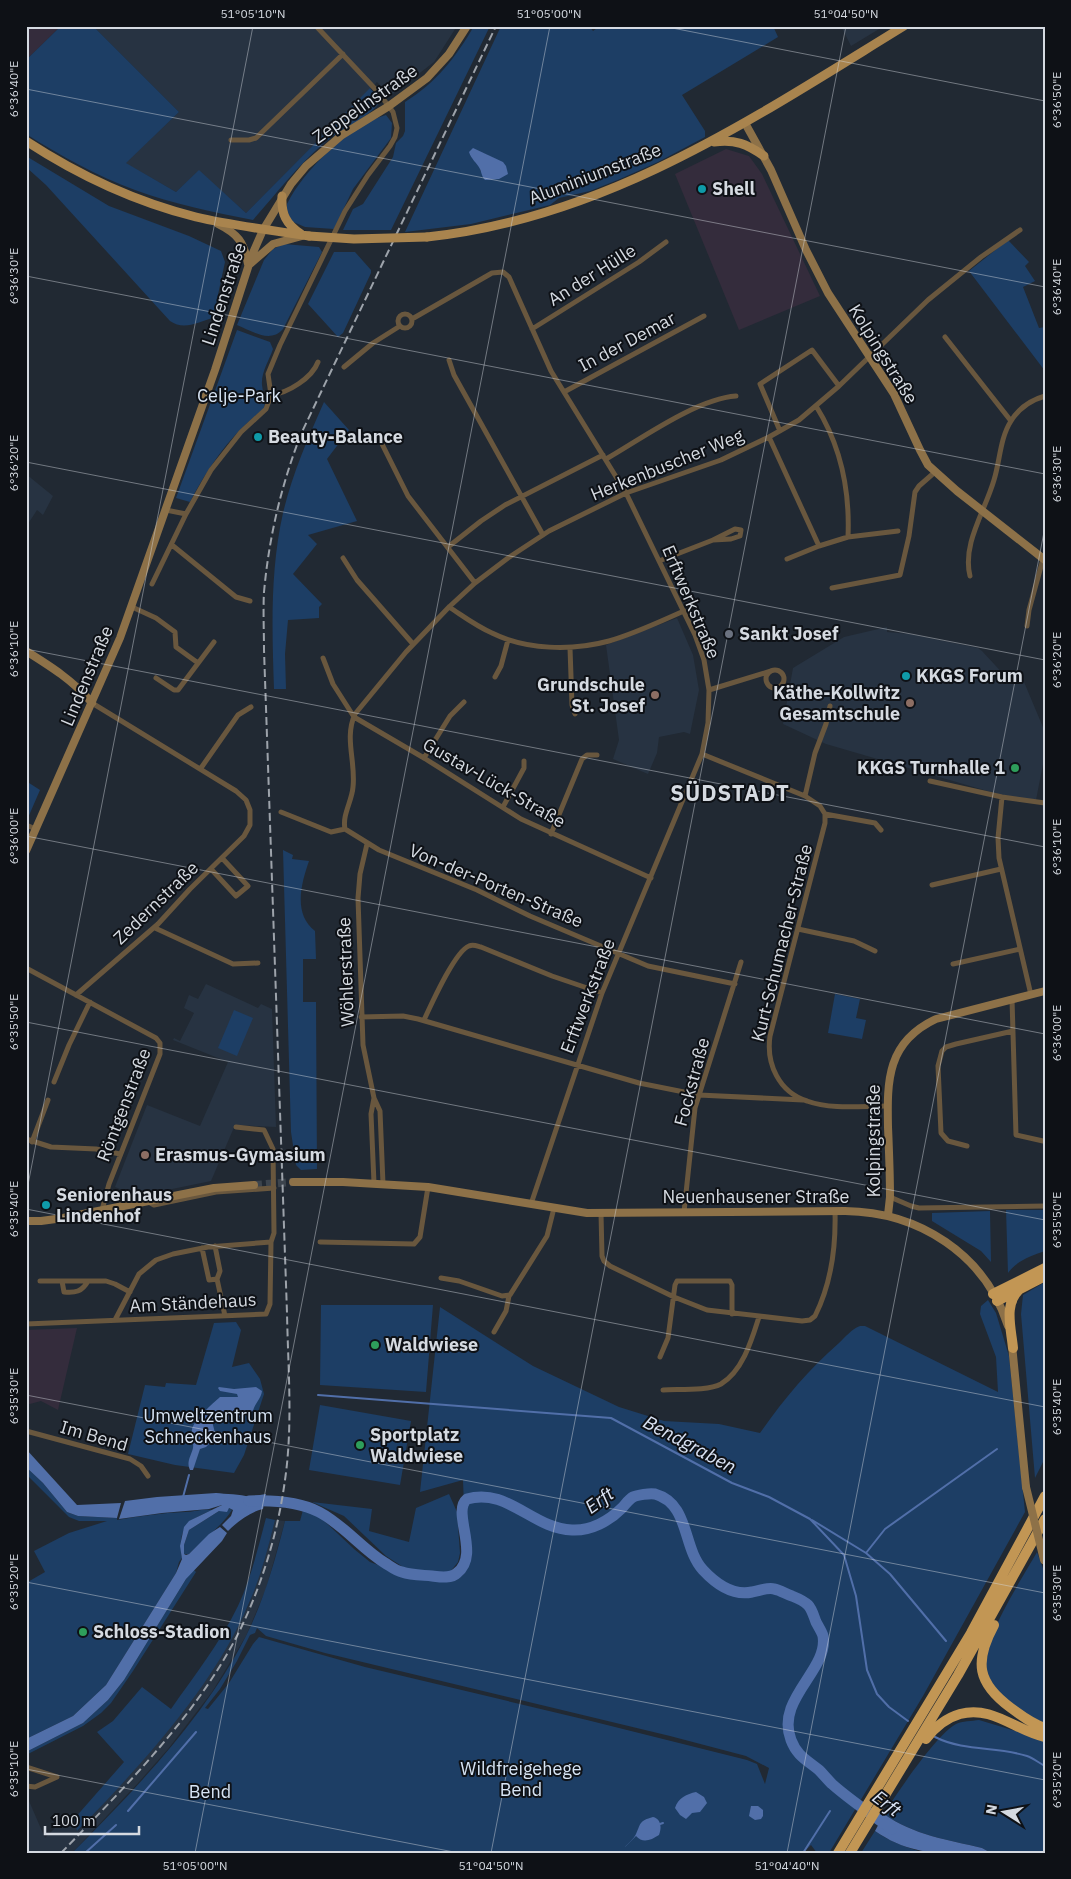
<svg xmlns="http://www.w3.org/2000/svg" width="1071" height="1879" font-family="'IBM Plex Sans',sans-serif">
<rect width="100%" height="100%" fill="#212933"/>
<!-- commercial -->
<path fill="#342c3c" d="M26,26h35l-35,34z
M726,149l23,7 13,18 58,122 -81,34 -64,-156z
M77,1328l-19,82 -17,-9 -15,4v-75z"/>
<!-- built -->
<path fill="#273342" d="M93,26h364l-23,36 -44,34 -13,-14 -131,131 -47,-42 -23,21 -51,-29 54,-51z
M841,26h43l-33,20z
M26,474l27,22 -10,19 -6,-5 -11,17z
M677,618l16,37 6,35 -9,44 -6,-2 -25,5 -2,16 -9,21 -35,-15 6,-19 -13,-95z
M887,627v5l22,2 69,14 4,3 25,27 17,4 21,50v22l-9,46 -35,-5 -175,-51 -43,-20 10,-56 51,-31z
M206,984l52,24 3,-4 11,5 4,118 -41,-2 -24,56 -63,13 -13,1 -20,-8 32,-82 53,21 28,-64 -55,-22 1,-2 6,3 14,-28 -10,-5 5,-13 9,4z
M275,1520l10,1 -19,68 -20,47 -34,56 -44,57 -30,34 -66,70h-46v-59l19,44 25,-25 4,6 4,12 51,-55 58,-71 27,-38 35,-62 16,-48z"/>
<!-- green -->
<path fill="#1d3e65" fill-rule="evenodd" d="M61,26h32l86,86 -53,51 50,29 23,-22 47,43 124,-125 6,7 2,10c-15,16 -37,24 -54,38 -26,22 -48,51 -71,77 -40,-8 -80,-16 -118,-30 -38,-14 -74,-34 -109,-56v-74z
M474,26h16l-99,204h-48l10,-21 10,-5 30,-47 3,-14 7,-7 2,-5v-29c31,-19 51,-45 69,-76z
M501,26h88l4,5 7,-5h173l5,11 -96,58 23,36v6l-47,25 -38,17 -30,12 -31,7 -9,7 -79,19 -66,8zM483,153l16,8 -18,11 -1,-4z
M386,115l6,8 -1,15 -38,51 -19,40 -29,-2 -14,-6 -4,-11v-6c16,-33 63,-79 99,-89z
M26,156l83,50 80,30 32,15 4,11 -12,56c-15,4 -29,13 -43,3l-124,-136 -20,-18z
M1008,240l21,22 -4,4 10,15 -12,6 16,41 6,-1v44l-76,-100z
M284,244l35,3 3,5 -39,77c-13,15 -31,2 -46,-4l27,-65 9,-11z
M334,252h21l16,18v3l-28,60 -5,4 -30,-33z
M237,330l33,12 3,7c-4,12 -12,23 -11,36 1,9 4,15 2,24 -33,24 -56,58 -74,93l-14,-4z
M324,402l25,28 -22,29 30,62 -49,14 9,9 -24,30 29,30 -3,3v11l-31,2 -3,34 1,35h-12c-2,-59 -4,-118 9,-176 9,-38 25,-75 41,-111z
M26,781l14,9 -13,30 -1,-1z
M283,850l10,5 -1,4 17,2c-8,23 -16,53 6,70l1,28h-13v43h13l1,167 -16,1 -5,-5 -5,-33z
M835,994l25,5 -4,19 10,2 -4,19 -34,-6z
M234,1010l19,8 -16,38 -19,-8z
M1006,1210h39v41c-13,4 -30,11 -37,22z
M990,1211l1,51 -10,-11 -49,-30v-8z
M1045,1282v176l-10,20 -14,-164 2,-19z
M988,1300l8,13 13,43 16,156 -102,184 -94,157h-12l-6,-8 -8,8h-731c64,-64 133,-136 174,-217 18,-36 29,-75 39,-115h15l3,-11 17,7 34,32 16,13 29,11 37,4 19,-1 7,-5 3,-7 3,-19 -3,-13 -2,-52 -43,12 20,-185 93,59 86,41 45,14 55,3 41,9c24,-34 47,-62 79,-90 6,-6 13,-14 21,-17h5l133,66 -2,-35 -16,-43 1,-8zM257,1628l9,8 59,17 345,83 76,20 23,12 -4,16 -8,-20 -10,-4 -160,-40 -222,-53 -106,-30 -6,7 -24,39 -21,26 -3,-1 15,-19 17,-28 13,-26 5,-2z
M321,1305h112l-7,87 -106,-7z
M236,1322l5,8 -9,37 17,-4 11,16 4,15 -20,61 -10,18 -59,-8 -47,-11 17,-69 20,2 1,-4 30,2 18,-62z
M320,1405l91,16 -11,64 -91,-15z
M26,1467l17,16 24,29 11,4 39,2v2c22,-4 45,-7 68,-8 9,0 18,-4 28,-2 -26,10 -36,19 -31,48l-3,4 -3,11 -70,112 -33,31 -47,23v-156l19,-11 -11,-21 35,-18 38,-12h-28l-10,-4 -43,-43z
M449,1494l8,18 3,41 -2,9 -8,10 -13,4 -34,-9 -17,-11 -42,-40 -32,-14 60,7 -3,22 40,11 7,-34z
M229,1508l3,2c-11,17 -28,29 -43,44h-5v-9l5,-15 30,-19z
M266,1518l9,2c-7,28 -14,56 -26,83 -34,82 -110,165 -172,228l-3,-12 50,-57 -27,-30 16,-11 29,-34 29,22c23,-33 49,-66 67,-103 13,-28 20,-58 28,-88z
M1037,1552l8,22v149c-13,-4 -23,-11 -34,-19 -7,-5 -22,-20 -25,-29 -10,-27 36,-96 51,-123z
M193,1569l3,3 -63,99 -22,32 -10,10 -18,13 -57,29v-3l57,-29 25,-23 16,-20 62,-101z
M979,1720l66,20v113h-54l-9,-5c-33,-8 -69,-13 -98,-34 12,-20 53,-80 72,-90 6,-3 16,-3 23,-4z
M875,1831c16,11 32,17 51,22h-65z"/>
<!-- water -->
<path fill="#516fa9" d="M473,148l30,14 3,4 2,8 -9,5 -14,1c-3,-3 -3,-6 -5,-11 -3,-6 -9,-10 -11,-17z
M219,1387l15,2 22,-2 6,4c-1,8 -7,12 -9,20l-6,4 -18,5 -6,-6 -8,-2 -3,9 4,16 -10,10 -6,2 -7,21h-3c-4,-8 1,-14 3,-22 1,-6 -2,-13 -1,-19 3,-10 20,-25 28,-32h18l-1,-3 -17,-3 -2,-3z
M26,1449l51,56 44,-2 -4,15 -39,-2 -11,-4 -24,-29 -17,-16z
M216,1493c9,1 25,1 33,4l17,-3 -3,15c-13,3 -26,13 -35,22l-3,-3 9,-9 -9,9 -3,-3 9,-9 2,-6 -4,-2 -2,4 -8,-1 -30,19 -5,15v9l2,1 3,-1 20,-20 11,-7 7,6 -5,8 -36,38 -62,101 -16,20 -25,23 -57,29v-13l47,-23 33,-31 70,-112 6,-14 -2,-13 4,-19 5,-6 33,-16 -13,4 -47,4 -43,6 6,-18 32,-4z
M696,1792l8,5 3,6 -7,9 -8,1 -6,6 -6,-4 -5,-7c3,-10 12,-14 21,-16z
M751,1806h7l5,4v6l-2,3 -6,1 -6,-4z
M884,1814c29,21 65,26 98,34l9,5c-44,0 -77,5 -116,-22z
M653,1817c8,2 9,10 6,18 -8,5 -16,9 -23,1l-11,11c2,-3 9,-8 11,-13 5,-11 3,-13 17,-17z"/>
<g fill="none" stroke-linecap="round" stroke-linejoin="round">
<!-- stream -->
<path stroke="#516fa9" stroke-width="2" d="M318,1395l293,23 121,65 37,14 41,22 34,36 12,41 11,74 10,24 12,13 19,14
M183,1497l6,-22
M812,1520l54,33 24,21 56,67
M866,1553l19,-24 112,-80
M935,1737c30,15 61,9 92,19 6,2 12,7 18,10
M128,1811l68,-79
M660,1824l3,-1
M85,1853l31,-28
M803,1853l27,-42"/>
<!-- river -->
<path stroke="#516fa9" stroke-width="11" d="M249,1501c23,-1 49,0 70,11 25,13 43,37 66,51 5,3 11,8 17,9 9,3 20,3 30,4 8,1 19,3 25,-3 24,-18 -6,-61 10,-74 40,-12 66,30 105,31 19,1 37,-9 50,-22 3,-3 7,-9 11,-11 4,-2 17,-4 22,-3 35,10 27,53 48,76 13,14 30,26 49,22 7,-1 16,-5 22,-3 6,1 12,5 18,7 5,2 12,5 16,9 4,4 6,12 8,17 2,4 6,10 7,14 6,34 -48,63 -32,104 6,16 16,20 28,30 4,4 8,9 13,14 18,16 40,31 60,45"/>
<!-- secondary-tunnel -->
<path stroke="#3c444d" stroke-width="8" stroke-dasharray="8 4" stroke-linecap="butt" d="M254,1185l39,-3"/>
<!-- street -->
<path stroke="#69573e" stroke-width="5" d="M231,140h18l7,-2 87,-84
M398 321a7 7 0 1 1 14 0a7 7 0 1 1-14 0Z
M412,319l80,-46 11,-1 6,5 42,94 75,122 69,142 9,25 5,30 -1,33 -6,31 -100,239 -71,211
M532,329l107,-67 27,-20
M945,337l66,84
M449,360l5,15 89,160
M344,367l29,-24 27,-17
M564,392l140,-76
M271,395l-3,-21 12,-29 65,-134 23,-36 22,-29 5,-9 2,-9 -4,-16 -15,-20 -62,-66
M816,406c25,40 34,84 32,131
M780,431l-20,-47 52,-34 27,36
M769,437l50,109
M379,438l29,58 67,87
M606,459c35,-20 90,-60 130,-63
M166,510l20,4
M172,545l64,52 14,4
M448,547l33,-26 24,-16 98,-50
M343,558l14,22 56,64
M787,559l32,-13 29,-9 50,-6
M659,561l54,-21 18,-1 9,-3 1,-6 -6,-1 -22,11
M970,576c-8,-32 15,-65 24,-96 6,-19 6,-42 17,-59 8,-13 20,-21 34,-25
M152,584l34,-70 25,-44 30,-38 25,-23 5,-14c17,-2 41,-17 47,-33
M832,588l68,-13 9,-39 6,-44 4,-6 16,-14
M132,607l24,11 19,14 1,15 22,16
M449,607c14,9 27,19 43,26 34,17 80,18 117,8 25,-7 50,-19 75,-30
M1027,626l2,-16 14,-51
M570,648l2,57 3,9
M323,658l10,26 21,33 70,41 97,61 130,59
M766 679a9 9 0 1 1 18 0a9 9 0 1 1-18 0Z
M495,677l6,-11 7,-26
M156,678l18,12h4l36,-48
M709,690l62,-19
M702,754l103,42 15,10 5,8 50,9 6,7
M424,758l26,-42 14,-14
M201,768l37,-53 13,-8
M930,781l72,16 43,6
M805,796l10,-43 11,-29 4,-18
M1002,797l-4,41 1,20 32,137
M503,807l21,-39v-7
M281,812l50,20 14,-3
M825,814v9l-55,213c-4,28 9,56 37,65 24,9 55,5 81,5
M26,825l10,4
M345,829c-3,-14 7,-28 8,-42 3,-25 -9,-49 2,-73l51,-62 43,-45 26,-24 33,-25 41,-27 77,-38 95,-33 48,-23 30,-17 40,-34 89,-86 53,-43 39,-27
M345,829l34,21 98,40 53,26 118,50 87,18
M551,834l31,-75 5,-4h10
M367,844l-7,30 -2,24 5,147 11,53 -3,16 3,69
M211,869l25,27 12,-10 -26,-28
M932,885l69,-16
M155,928l78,36 25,-1
M798,929l56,12 21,10
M953,964l67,-15
M26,968l130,70 4,5v11l-51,130 -7,26
M76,995l82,-71 32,-35 54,-53 6,-11v-15l-4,-10 -10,-9 -144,-88
M1012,999l4,136 27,6
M361,1017l42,-1 15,3 221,64 60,12 104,5
M424,1020c7,-15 31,-69 45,-74 4,-2 8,0 12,1l71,29 50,17
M54,1082l15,-37 21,-43
M374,1098l6,13 3,73
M26,1139l25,8 45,2 24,5
M32,1142l16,-42
M967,1146l-19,-5 -7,-8 -3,-67 4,-15 4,-4 10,-3 57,-13
M890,1197l21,9 8,2 126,-2
M147,1201l7,4 62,-13 58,-4
M684,1212l11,-104 46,-146
M601,1213l1,43 2,5 6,5 64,31 33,13 95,11 8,-1 5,-4c16,-32 21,-69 20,-105
M320,1242l94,2 6,-7 8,-50
M215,1246l5,25 -3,8
M202,1248l7,32 8,-1 8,37
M441,1278l18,3 43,15 8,-1 37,-59 7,-28
M40,1281h66l9,3 15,8
M62,1281l2,11c11,1 18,0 24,-11
M115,1320l24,-46 17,-14 17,-6 35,-7 63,-5
M26,1324l240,-10 4,-10 1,-62 3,-9 -1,-84 -9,-19 -28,-3
M494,1332l12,-21 3,-15
M660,1357l8,-19 7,-53 2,-4h53l2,4v29
M663,1390c15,-1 45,1 58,-6 22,-13 31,-45 38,-67
M26,1431l104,28 11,7 7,10
M26,1767l31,10 -22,10 -9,-1"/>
<!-- secondary -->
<path stroke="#8d7148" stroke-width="8" d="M745,123l26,47 35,80 22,43 66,101 26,56 8,15 29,26 88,69
M218,224c20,10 26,18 30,40
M250,264l23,-20 29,-8
M26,651c24,15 48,30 66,52
M26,851l94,-213 95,-268 37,-115 11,-25 28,-46 15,-18 36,-31 47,-29 38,-28 22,-24 18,-28
M293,1182h50l85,5 159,26 258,-2c74,1 140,43 163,115
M888,1215l2,-18c0,-23 -1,-47 -2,-70 -1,-47 -1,-85 48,-108l109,-28
M26,1221h15l22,-3 151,-30 40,-3
M1012,1345l14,142"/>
<!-- primary -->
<path stroke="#a9844e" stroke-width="9" d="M26,141c52,34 110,61 170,76 38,9 75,13 113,19
M714,142c21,-3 33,2 50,14
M282,196c-1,18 4,28 19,38
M427,237c180,-19 327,-119 477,-211"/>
<!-- highway -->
<path stroke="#c29654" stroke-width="10" d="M993,1294l52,-26
M997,1301l48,-25
M1013,1348c-2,-21 -10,-45 8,-60
M994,1625c-20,37 -17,58 17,83 11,8 21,16 34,20
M926,1739c9,-12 20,-21 34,-25 32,-9 56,17 85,23
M838,1853l133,-220 74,-137
M850,1853l108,-178 87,-156"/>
<!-- rail -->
<path stroke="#9da3ab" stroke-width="2" stroke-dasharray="8 4" stroke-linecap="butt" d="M61,1853c63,-65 137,-139 178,-221 23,-47 39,-100 46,-152 8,-55 3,-112 2,-167l-23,-663c0,-19 -1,-39 0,-58 5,-55 17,-106 37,-158l195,-408"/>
<!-- secondary-bridge -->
<path stroke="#8d7148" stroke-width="8" d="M1026,1487l18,73"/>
<!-- primary-bridge -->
<path stroke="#a9844e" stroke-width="9" d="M309,236l45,3 73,-2"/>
</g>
<!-- ticks -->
<path fill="none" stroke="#d5dae1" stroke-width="1" stroke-opacity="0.45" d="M662,26l383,75M26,89l1019,198M26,276l1019,198M26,462l1019,198M26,649l1019,198M26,836l1019,198M26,1022l1019,198M26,1195l227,-1169M26,1209l1019,198M26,1395l1019,198M26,1582l1019,198M26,1769l433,84M195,1853l355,-1827M491,1853l355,-1827M787,1853l258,-1326"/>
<!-- markers -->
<g fill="#0f9aa8" stroke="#0e1116" stroke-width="2">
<circle cx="702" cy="189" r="5"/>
<circle cx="258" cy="437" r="5"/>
<circle cx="906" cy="676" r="5"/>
<circle cx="46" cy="1205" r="5"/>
</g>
<circle fill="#6b7280" stroke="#0e1116" stroke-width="2" cx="729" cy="634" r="5"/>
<g fill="#8d6e63" stroke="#0e1116" stroke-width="2">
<circle cx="655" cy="695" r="5"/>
<circle cx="910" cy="703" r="5"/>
<circle cx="145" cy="1155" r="5"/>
</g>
<g fill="#2e9e5b" stroke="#0e1116" stroke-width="2">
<circle cx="1015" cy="768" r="5"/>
<circle cx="375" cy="1345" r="5"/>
<circle cx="360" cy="1445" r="5"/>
<circle cx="83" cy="1632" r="5"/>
</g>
<g text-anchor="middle" stroke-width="4" stroke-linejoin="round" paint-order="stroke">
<!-- street labels -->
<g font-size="18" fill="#d5dae1" stroke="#0e1116">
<text transform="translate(365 104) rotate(-35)" y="6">Zeppelinstraße</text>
<text transform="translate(595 174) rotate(-21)" y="6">Aluminiumstraße</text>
<text transform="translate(592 275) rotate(-32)" y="6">An der Hülle</text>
<text transform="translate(224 294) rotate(-72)" y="6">Lindenstraße</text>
<text transform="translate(627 342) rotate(-28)" y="6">In der Demar</text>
<text transform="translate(883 354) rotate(58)" y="6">Kolpingstraße</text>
<text transform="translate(667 465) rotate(-22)" y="6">Herkenbuscher Weg</text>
<text transform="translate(691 602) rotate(67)" y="6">Erftwerkstraße</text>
<text transform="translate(87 676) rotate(-67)" y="6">Lindenstraße</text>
<text transform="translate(494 783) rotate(30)" y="6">Gustav-Lück-Straße</text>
<text transform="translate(496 886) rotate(23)" y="6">Von-der-Porten-Straße</text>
<text transform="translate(156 903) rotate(-44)" y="6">Zedernstraße</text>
<text transform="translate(782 943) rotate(-76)" y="6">Kurt-Schumacher-Straße</text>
<text transform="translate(346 972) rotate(-92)" y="6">Wöhlerstraße</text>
<text transform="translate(588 996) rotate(-69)" y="6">Erftwerkstraße</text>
<text transform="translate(692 1082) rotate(-75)" y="6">Fockstraße</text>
<text transform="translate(124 1105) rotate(-69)" y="6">Röntgenstraße</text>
<text transform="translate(874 1141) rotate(-90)" y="6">Kolpingstraße</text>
<text x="756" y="1203">Neuenhausener Straße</text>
<text transform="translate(193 1303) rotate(-3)" y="6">Am Ständehaus</text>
<text transform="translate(94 1436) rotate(16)" y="6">Im Bend</text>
</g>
<!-- poi labels -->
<g font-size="18" font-weight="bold" fill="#d5dae1" stroke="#0e1116" text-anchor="start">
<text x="712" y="195">Shell</text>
<text x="268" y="443">Beauty-Balance</text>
<text x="739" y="640">Sankt Josef</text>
<text x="916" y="682">KKGS Forum</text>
<text x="645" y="691" text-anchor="end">Grundschule<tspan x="645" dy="21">St. Josef</tspan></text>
<text x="900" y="699" text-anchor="end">Käthe-Kollwitz<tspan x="900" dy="21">Gesamtschule</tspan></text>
<text x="1005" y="774" text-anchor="end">KKGS Turnhalle 1</text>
<text x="155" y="1161">Erasmus-Gymasium</text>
<text x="56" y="1201">Seniorenhaus<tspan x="56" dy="21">Lindenhof</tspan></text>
<text x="385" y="1351">Waldwiese</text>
<text x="370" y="1441">Sportplatz<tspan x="370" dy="21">Waldwiese</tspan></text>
<text x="93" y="1638">Schloss-Stadion</text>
</g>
<!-- park labels -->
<g font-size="18" fill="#d7e4f4" stroke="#0e1116">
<text x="239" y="402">Celje-Park</text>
<text x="208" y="1422">Umweltzentrum<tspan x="208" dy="21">Schneckenhaus</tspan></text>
<text x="521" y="1775">Wildfreigehege<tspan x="521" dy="21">Bend</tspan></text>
<text x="210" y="1798">Bend</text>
</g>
<!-- water labels -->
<g font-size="19" font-style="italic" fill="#dae3f4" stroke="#0e1116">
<text transform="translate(690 1444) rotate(28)" y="7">Bendgraben</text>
<text transform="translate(599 1500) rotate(-36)" y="7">Erft</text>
<text transform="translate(887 1803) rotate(37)" y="7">Erft</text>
</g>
<!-- district labels -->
<g font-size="22" font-weight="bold" letter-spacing="1" fill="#d5dae1" stroke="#0e1116">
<text x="730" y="801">SÜDSTADT</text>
</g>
</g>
<!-- border -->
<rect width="1071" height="1879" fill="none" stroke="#0e1116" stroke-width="55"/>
<!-- north arrow -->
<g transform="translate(1004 1812) rotate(281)" stroke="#0e1116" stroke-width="4" paint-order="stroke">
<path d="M0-4L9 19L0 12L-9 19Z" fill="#d5dae1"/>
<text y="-8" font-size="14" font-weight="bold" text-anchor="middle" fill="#d5dae1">N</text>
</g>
<!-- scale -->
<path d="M45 1826v8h94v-8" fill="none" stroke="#d5dae1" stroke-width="2.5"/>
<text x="52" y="1826" font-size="15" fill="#d5dae1" stroke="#0e1116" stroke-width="4" paint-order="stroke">100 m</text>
<rect x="28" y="28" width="1016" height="1824" fill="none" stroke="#d5dae1" stroke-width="2"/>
<g font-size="12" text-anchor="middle" fill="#d5dae1">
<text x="253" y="18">51°05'10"N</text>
<text x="549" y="18">51°05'00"N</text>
<text x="846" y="18">51°04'50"N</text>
<text transform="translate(14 89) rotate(-90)" y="4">6°36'40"E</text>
<text transform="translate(1057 100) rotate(-90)" y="4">6°36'50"E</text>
<text transform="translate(14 276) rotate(-90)" y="4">6°36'30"E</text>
<text transform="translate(1057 287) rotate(-90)" y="4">6°36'40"E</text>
<text transform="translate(14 463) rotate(-90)" y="4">6°36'20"E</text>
<text transform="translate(1057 474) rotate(-90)" y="4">6°36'30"E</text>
<text transform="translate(14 649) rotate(-90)" y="4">6°36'10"E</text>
<text transform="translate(1057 660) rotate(-90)" y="4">6°36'20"E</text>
<text transform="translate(14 836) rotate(-90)" y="4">6°36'00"E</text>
<text transform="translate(1057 847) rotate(-90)" y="4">6°36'10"E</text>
<text transform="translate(14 1022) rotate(-90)" y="4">6°35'50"E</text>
<text transform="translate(1057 1033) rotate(-90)" y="4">6°36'00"E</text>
<text transform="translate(14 1209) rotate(-90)" y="4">6°35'40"E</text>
<text transform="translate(1057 1220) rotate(-90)" y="4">6°35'50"E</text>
<text transform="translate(14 1396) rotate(-90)" y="4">6°35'30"E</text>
<text transform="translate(1057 1407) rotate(-90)" y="4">6°35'40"E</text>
<text transform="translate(14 1582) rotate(-90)" y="4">6°35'20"E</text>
<text transform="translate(1057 1593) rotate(-90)" y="4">6°35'30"E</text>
<text transform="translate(14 1769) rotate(-90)" y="4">6°35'10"E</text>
<text transform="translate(1057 1780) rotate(-90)" y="4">6°35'20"E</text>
<text x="195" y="1870">51°05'00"N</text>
<text x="491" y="1870">51°04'50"N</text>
<text x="787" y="1870">51°04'40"N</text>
</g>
</svg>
